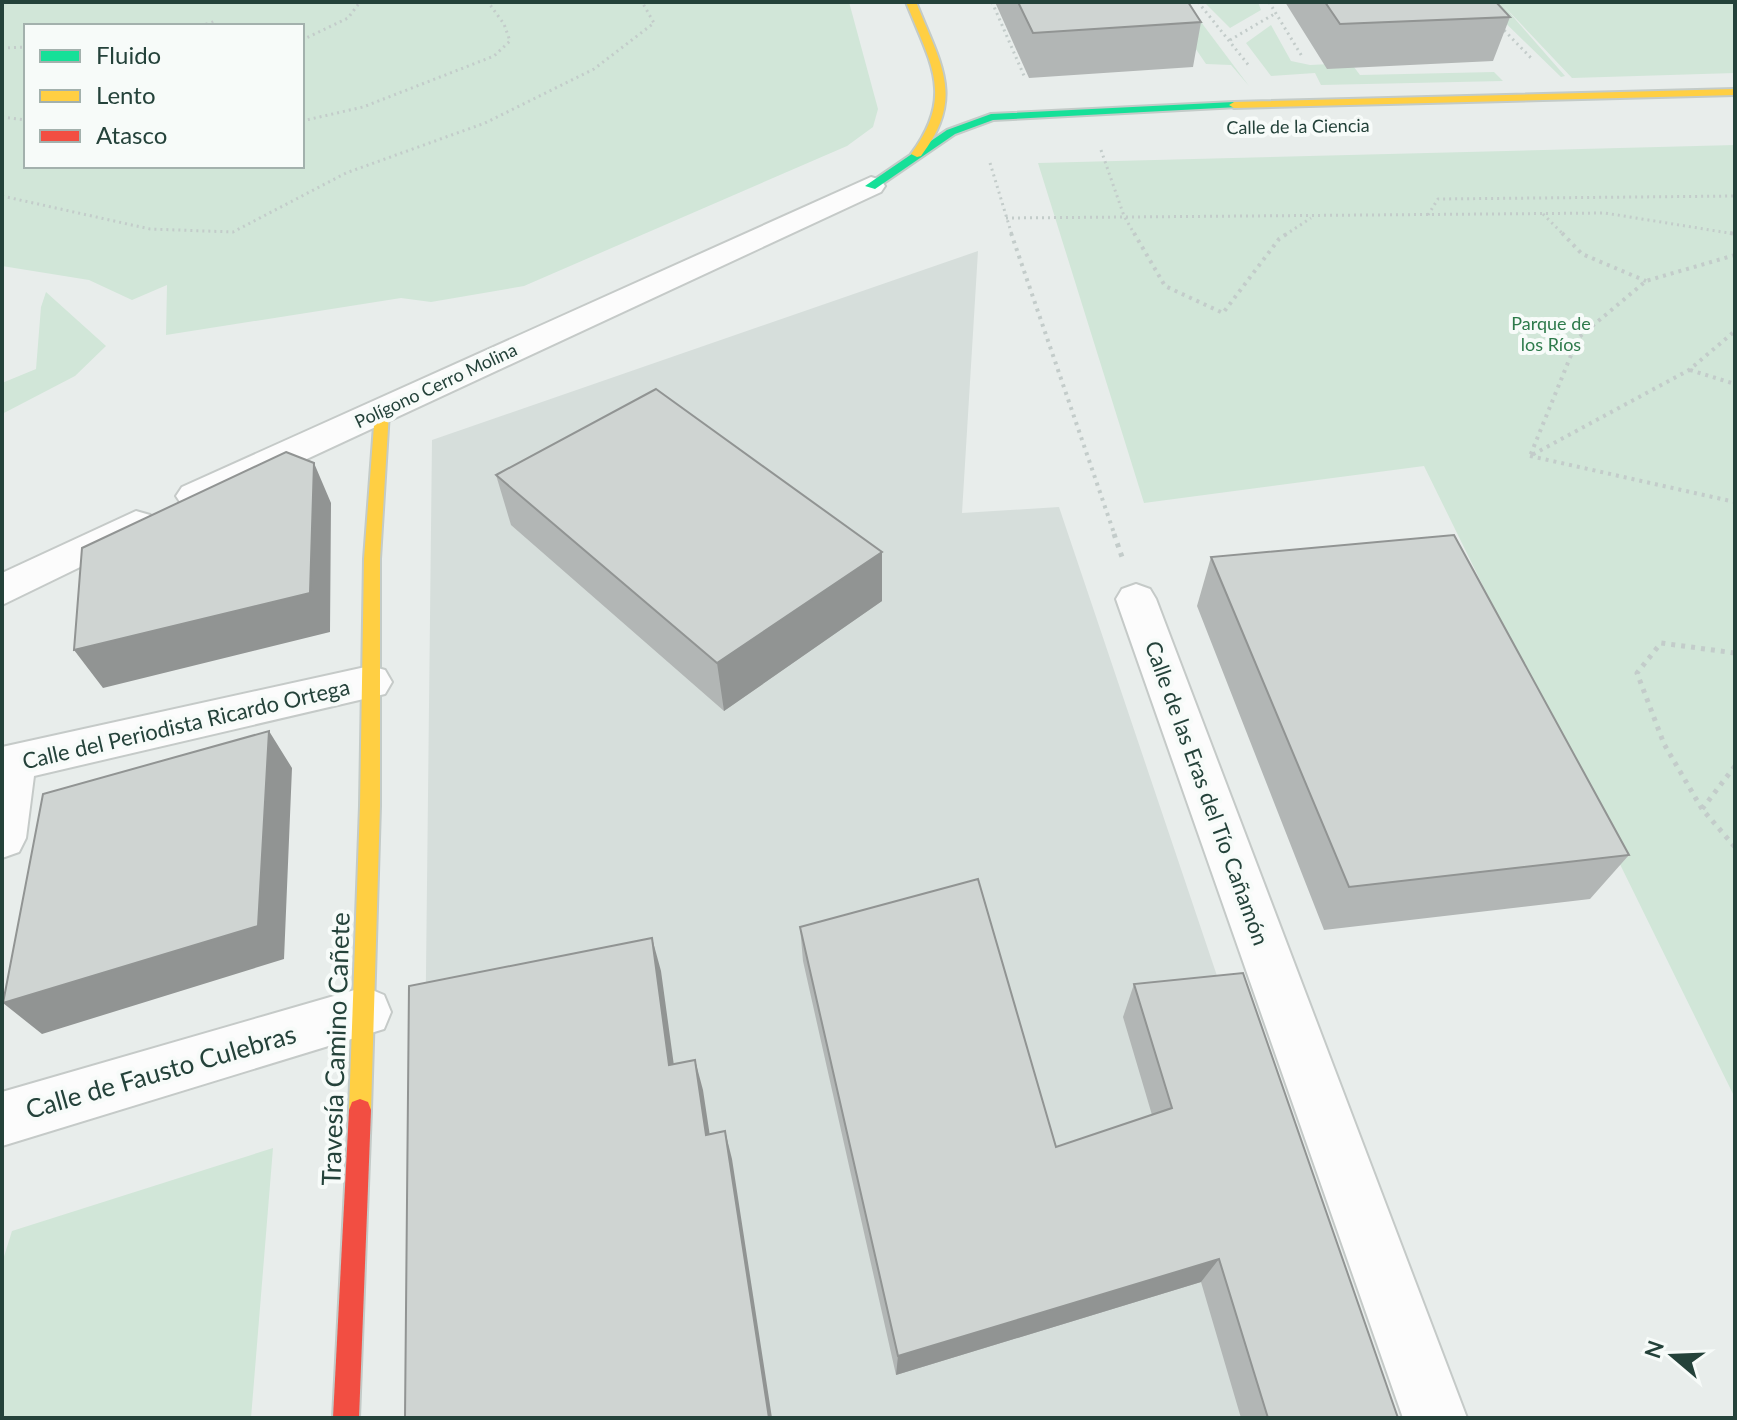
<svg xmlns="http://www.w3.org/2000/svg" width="1737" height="1420" font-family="Lato,sans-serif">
<rect width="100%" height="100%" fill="#e8edeb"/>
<!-- built -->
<path fill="#d6dedb" d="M978,251l-16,262 97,-6 307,911h-945l11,-978z"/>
<!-- green -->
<path fill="#d1e6d8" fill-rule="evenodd" d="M2,2h847l29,107 -5,18 -26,19 -323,140 -93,16 -30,-4 -235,37 1,-50 -35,15 -43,-20 -87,-14zM26,26h276v140h-276z
M1164,2h22l63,84 -18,-21 -25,-1z
M1204,2h54l3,8 -31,18z
M1484,2h251v71l-163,5 -70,-74 63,72 -4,1z
M1271,25l20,36 19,4 41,-2 9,12 134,-3 9,9 -182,4 -6,-12 -44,3 -25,-33z
M1735,145v953l-311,-632 -280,37 -106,-340z
M46,292l60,54 -31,30 -73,38v-31l34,-14 5,-62z
M273,1148l-22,270h-249v-155l10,-32z"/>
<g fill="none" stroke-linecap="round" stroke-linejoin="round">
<!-- street casing -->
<g stroke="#c5cac8" stroke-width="4">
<path id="street" d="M871,177l10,3 4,6 -4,6 -673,313 -13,4 -13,-4 -6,-9 6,-9z
M136,511l14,4 5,9 -5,9 -148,72v-32z
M1136,584l14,5 6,10 311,819h-64l-287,-819 6,-10z
M370,666l15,4 7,12 -7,12 -351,82 -8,62 -7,14 -17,6v-111z
M365,987l19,8 7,17 -7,17 -382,117v-54z"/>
</g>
<!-- fast casing -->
<g stroke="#c3cbc8" stroke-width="4">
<path id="fast" d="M1234,102l4,1v4l-245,13 -38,14 -80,55 -10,-3 82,-56 44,-16z"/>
</g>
<!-- slow casing -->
<g stroke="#c3cbc8" stroke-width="4">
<path id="slow" d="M906,2h10c24,61 50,95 5,154l-4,1 -6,-3c44,-59 19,-91 -5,-152z
M1735,89v6l-501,13 -5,-3 5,-3z
M382,407l7,5 -9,147v247l-9,304 -3,8 -8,3 -8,-3 -3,-8 11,-304 4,-247 11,-147z"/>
</g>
<!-- jam casing -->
<g stroke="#c3cbc8" stroke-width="4">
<path id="jam" d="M360,1099l8,3 3,8 -12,308h-26l16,-308 3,-8z"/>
</g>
<!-- path-far2 -->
<path stroke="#c3ccca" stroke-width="3" stroke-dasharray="2 4" stroke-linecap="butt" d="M992,2l33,76
M1198,2l52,65
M1269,2l34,56
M200,26l16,-5
M1500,26l32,33
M302,40l46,-22 12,-16
M1230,40l46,-27
M2,48l24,-1
M2,117l24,3
M302,121l61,-14 131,-51 16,-15 -6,-17 -16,-22
M1101,150l23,66 11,19
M990,163l22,72
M2,196l148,33 83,3 113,-59 139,-50 109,-54 60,-46 -12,-21
M1543,214l21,21
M1428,215l10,-16 297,-3
M1006,218l599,-5 130,21
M1285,235l26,-17"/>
<!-- path-far1 -->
<path stroke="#c3ccca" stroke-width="4" stroke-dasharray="3 5" stroke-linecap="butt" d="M1011,233l104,303
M1134,233l31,53 58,27 56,-74 9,-6
M1562,233l20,21 64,27
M1730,233l5,1
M1735,255l-89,26 -68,57 -48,118 159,-86 46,-39
M1690,370l45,14
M1530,456l205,46"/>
<!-- path -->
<path stroke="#c3ccca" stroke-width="5" stroke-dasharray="4 6" stroke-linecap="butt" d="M1114,534l8,23
M1735,766l-33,43 33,38
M1702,809l-38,-65 -27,-71 24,-30 74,10"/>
<!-- street -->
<use href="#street" fill="#fcfcfc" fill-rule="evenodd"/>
<!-- fast -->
<use href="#fast" fill="#16e098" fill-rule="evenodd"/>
<!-- slow -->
<use href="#slow" fill="#ffcf43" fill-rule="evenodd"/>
<!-- jam -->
<use href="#jam" fill="#f24e42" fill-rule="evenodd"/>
</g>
<!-- wall -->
<path fill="#b2b6b5" d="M995,2h193l13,20 -8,45 -164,11z
M1285,2h211l14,15 -17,44 -166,8z
M496,475l386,126 -158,110 -213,-186z
M1211,557l418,298 -39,44 -266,31 -127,-324z
M800,927l256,220 96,-32 -29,-98 11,-33 264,434h-157l-40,-136 -305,93 -93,-414z"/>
<!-- shaded-wall -->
<path fill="#919493" d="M314,463l17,40 -1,129 -227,56 -29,-38z
M882,552v49l-158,110 -7,-48z
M269,731l23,37 -8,191 -242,75 -39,-31z
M652,938l9,33 17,124 -9,-30z
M695,1060l8,30 11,73 -8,-28z
M725,1131l7,28 40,259h-3z
M1219,1259l-18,23 -305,93 2,-19z"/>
<!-- building -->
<path fill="#cfd4d2" stroke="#919493" stroke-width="2" d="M1018,2h170l13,20 -168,11z
M1325,2h171l14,15 -170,7z
M656,389l226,163 -165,111 -221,-188z
M286,452l28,11 -4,130 -236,57 8,-102z
M1454,535l175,320 -280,32 -138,-330z
M269,731l-11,195 -255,77 40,-209z
M978,879l78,268 116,-39 -38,-124 109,-11 155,445h-130l-49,-159 -321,97 -98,-429z
M652,938l17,127 26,-5 11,75 19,-4 44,287h-364l4,-432z"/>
<g text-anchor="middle" stroke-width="8" stroke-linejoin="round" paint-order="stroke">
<!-- far-street labels -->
<g font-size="18" fill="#24423a" stroke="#f7fbf9">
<text transform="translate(1298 127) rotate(-1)" y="6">Calle de la Ciencia</text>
<text transform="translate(436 386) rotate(-25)" y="6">Polígono Cerro Molina</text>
</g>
<!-- far-park labels -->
<g font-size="18" fill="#2d7a4b" stroke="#f7fbf9">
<text x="1551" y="330">Parque de<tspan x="1551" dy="21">los Ríos</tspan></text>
</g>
<!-- street labels -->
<g font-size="22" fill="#24423a" stroke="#f7fbf9">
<text transform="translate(186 724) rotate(-13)" y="8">Calle del Periodista Ricardo Ortega</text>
<text transform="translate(1207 793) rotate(70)" y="8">Calle de las Eras del Tío Cañamón</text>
</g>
<!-- near-street labels -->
<g font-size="26" fill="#24423a" stroke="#f7fbf9">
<text transform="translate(336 1049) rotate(-88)" y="9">Travesía Camino Cañete</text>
<text transform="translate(161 1072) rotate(-16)" y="9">Calle de Fausto Culebras</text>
</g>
</g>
<!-- border -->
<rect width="1737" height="1420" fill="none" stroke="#24423a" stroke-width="8"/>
<!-- legend -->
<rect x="24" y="24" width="280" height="144" fill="#f7fbf9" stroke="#a3b1ad" stroke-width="2"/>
<rect x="40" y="50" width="40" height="12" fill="#16e098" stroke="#a3b1ad" stroke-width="2"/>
<text x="96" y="64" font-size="24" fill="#24423a">Fluido</text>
<rect x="40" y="90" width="40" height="12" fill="#ffcf43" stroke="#a3b1ad" stroke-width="2"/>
<text x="96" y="104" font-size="24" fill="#24423a">Lento</text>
<rect x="40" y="130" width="40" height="12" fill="#f24e42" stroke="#a3b1ad" stroke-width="2"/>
<text x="96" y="144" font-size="24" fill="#24423a">Atasco</text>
<!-- north arrow -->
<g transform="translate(1673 1356) rotate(289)" stroke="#f7fbf9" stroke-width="6" paint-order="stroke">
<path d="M0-6L14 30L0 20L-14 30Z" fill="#24423a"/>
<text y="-12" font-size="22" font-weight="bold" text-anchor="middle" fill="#24423a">N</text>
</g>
</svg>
